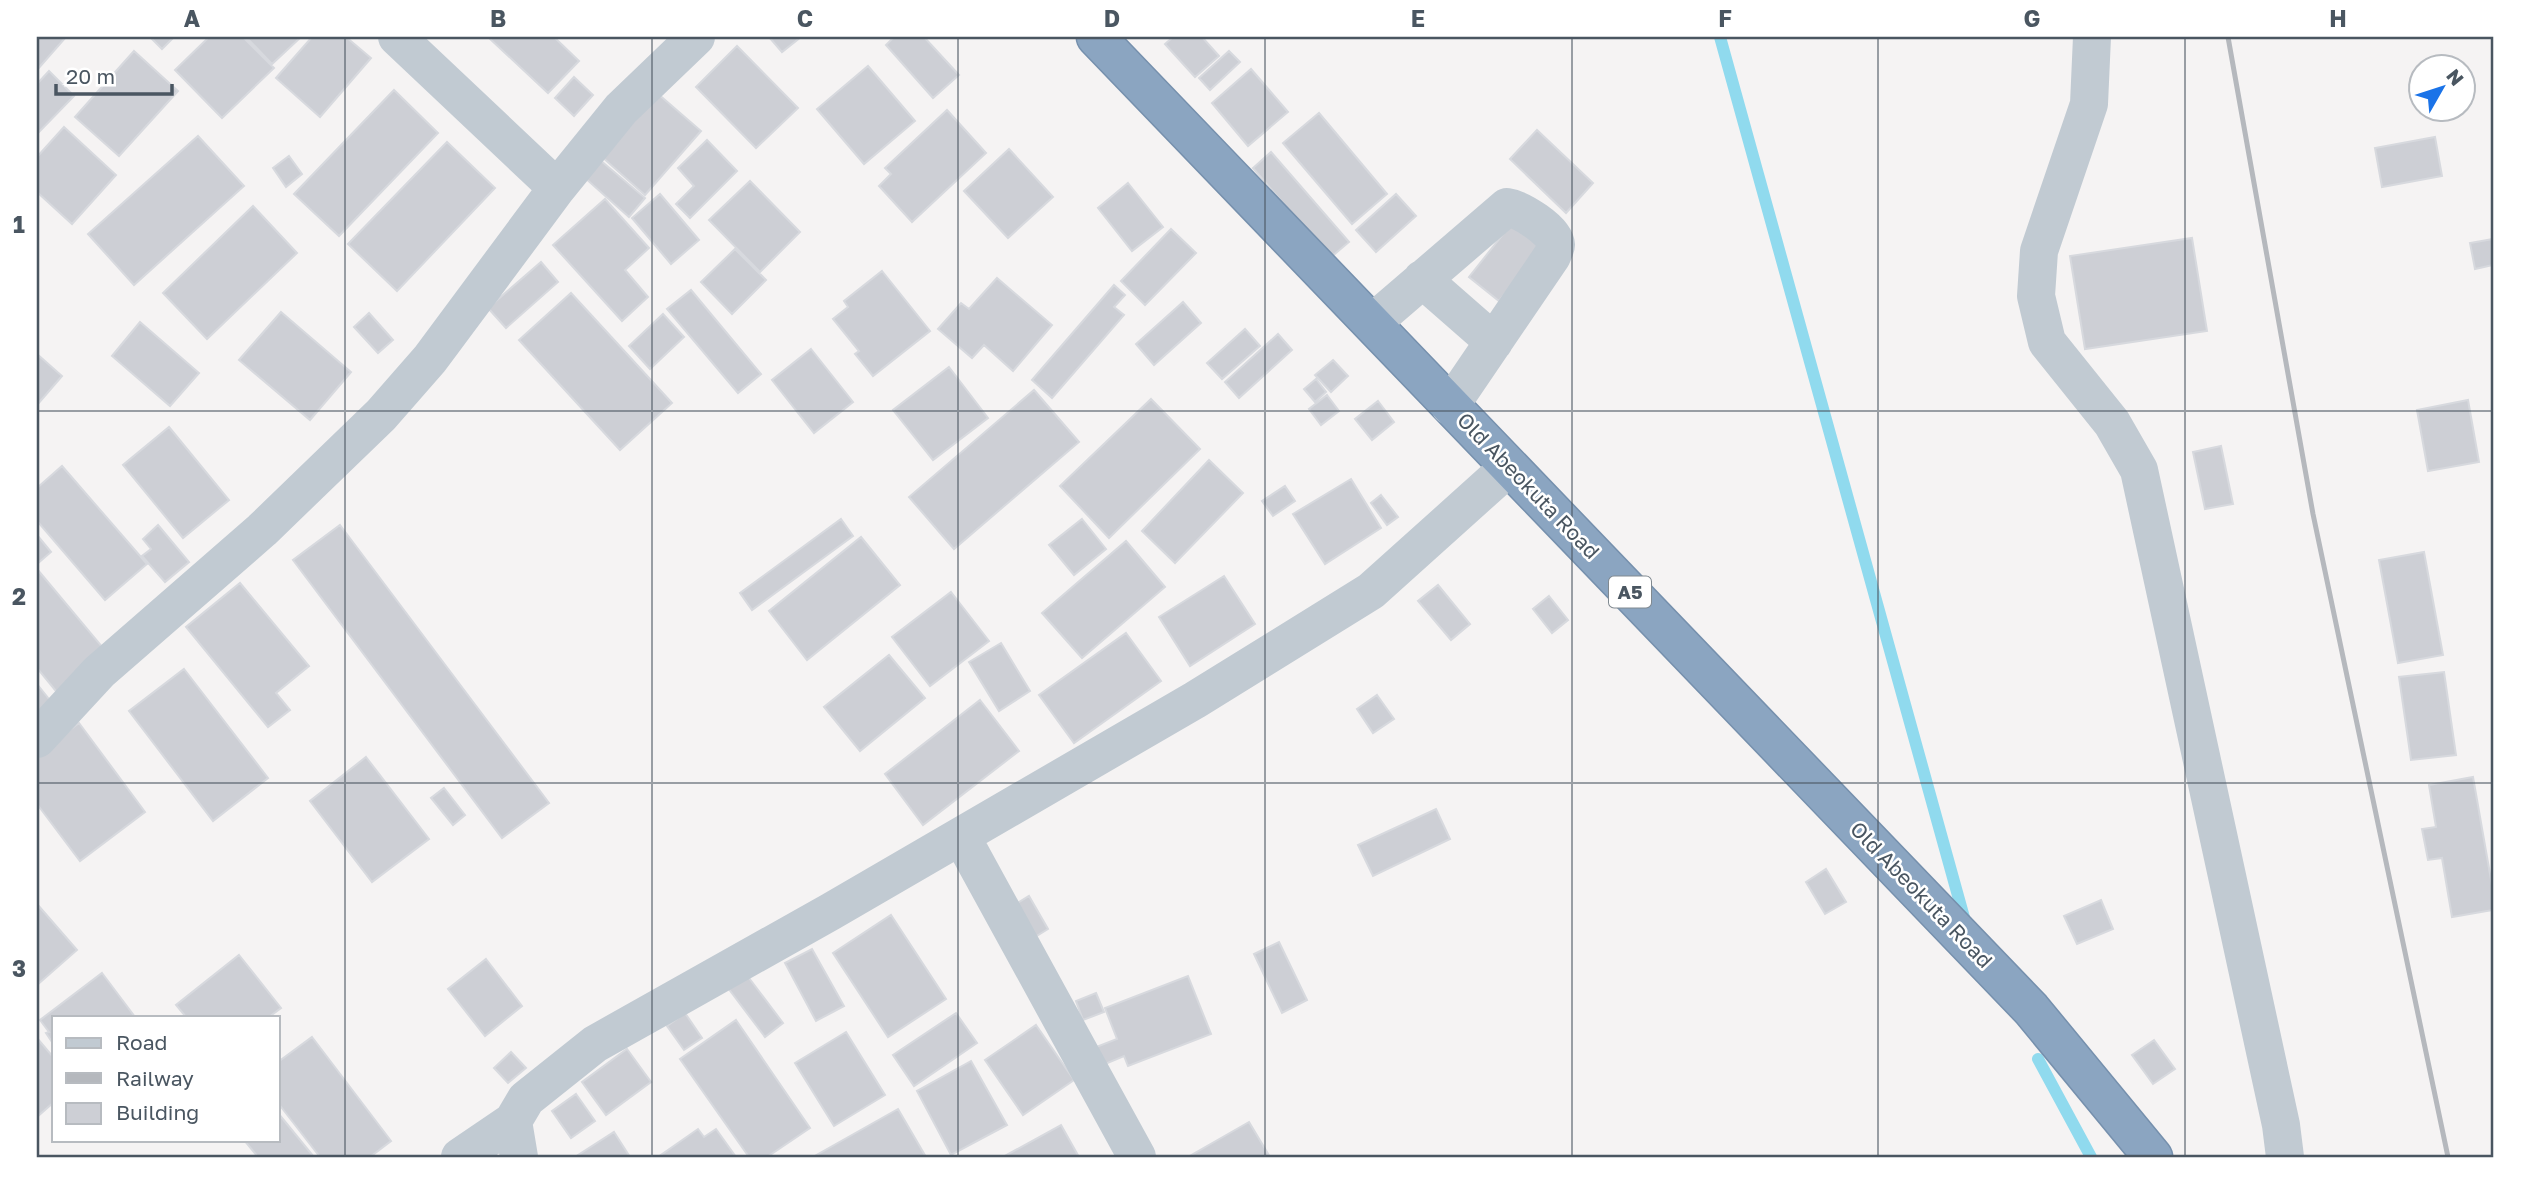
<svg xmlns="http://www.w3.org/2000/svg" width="2530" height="1194" font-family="'Golos Text',sans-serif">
<rect width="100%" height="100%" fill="#f5f3f3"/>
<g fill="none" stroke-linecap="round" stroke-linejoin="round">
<!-- stream -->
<path stroke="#90daee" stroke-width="12" d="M1720,37l245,884
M2038,1059l53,98"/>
</g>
<!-- building -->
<path fill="#cdcfd5" stroke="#d7d9de" stroke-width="2" d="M37,37h29l-29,33z
M150,37h24l-12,12z
M209,37h34l31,31 -52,50 -47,-48z
M246,37h55l-29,27z
M312,37h34l25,21 -51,59 -44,-39z
M488,37h66l25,24 -31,32z
M769,37h32l-19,15z
M894,37h30l35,38 -26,23 -47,-53z
M1173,37h29l17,19 -24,21 -30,-33z
M737,46l61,62 -42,40 -60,-61z
M134,51l44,40 -59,65 -44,-39z
M1229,51l11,11 -30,28 -11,-12z
M868,66l47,55 -51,43 -47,-55z
M1251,69l37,43 -40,34 -36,-43z
M49,71l25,25 -37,38v-50z
M574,77l19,18 -19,21 -19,-18z
M394,90l44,43 -99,103 -45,-42z
M657,93l44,38 -56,64 -43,-38z
M947,110l39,43 -74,69 -33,-36 12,-12 -6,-6z
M1319,113l68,81 -35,30 -69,-81z
M64,127l52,48 -44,49 -35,-32v-35z
M1537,130l56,53 -27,30 -56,-54z
M198,136l46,50 -110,99 -46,-51z
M2435,137l7,39 -60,11 -7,-39z
M707,140l30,31 -47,47 -14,-14 18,-18 -16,-18z
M447,142l48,46 -98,103 -49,-47z
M1009,149l44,48 -45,41 -44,-47z
M1271,152l78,90 -19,16 -77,-90z
M289,156l13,18 -16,13 -13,-19z
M600,160l45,38 -16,19 -44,-39z
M750,181l50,51 -40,40 -51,-52z
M1128,183l35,44 -31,24 -34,-43z
M660,194l39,46 -28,24 -39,-46z
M1396,194l20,22 -40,36 -20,-22z
M605,199l44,49 -24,22 23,27 -26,24 -69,-76z
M253,206l44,47 -90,86 -44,-46z
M1512,223l30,25 -43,53 -30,-24z
M1171,229l25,24 -51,52 -24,-24z
M2192,238l15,93 -122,18 -15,-93z
M2493,239v26l-18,4 -5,-26z
M735,249l31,31 -34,34 -31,-32z
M541,262l17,20 -52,46 -18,-20z
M882,271l48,60 -57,45 -18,-22 4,-3 -26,-32 15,-12 -4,-6z
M997,278l55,47 -39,46 -29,-26 -12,13 -34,-29 23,-26 8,6z
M1114,285l11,10 -11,12 10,8 -72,83 -20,-18z
M691,290l70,84 -23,19 -71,-84z
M571,293l101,110 -52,47 -101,-110z
M1183,302l18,21 -47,42 -18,-21z
M281,312l70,60 -41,48 -71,-60z
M369,313l24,27 -15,13 -24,-26z
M663,314l21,23 -34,32 -21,-23z
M140,322l59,51 -29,33 -58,-50z
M1245,329l15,17 -38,33 -15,-16z
M1278,334l14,16 -53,48 -14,-16z
M811,349l42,53 -39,31 -42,-53z
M37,354l25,22 -25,29z
M1333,360l15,16 -17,16 -16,-17z
M949,367l39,51 -55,42 -40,-50z
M1316,379l10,13 -11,10 -11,-13z
M1034,390l45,52 -125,107 -45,-52z
M1327,395l12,16 -18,14 -12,-16z
M1151,399l49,50 -91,89 -49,-52z
M2468,400l11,62 -51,9 -11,-61z
M1378,401l16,21 -22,18 -17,-21z
M169,427l60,73 -46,38 -60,-73z
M2221,446l12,58 -28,5 -12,-57z
M1209,460l34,33 -68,70 -33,-32z
M62,466l85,98 -42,36 -68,-79v-33z
M1351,479l30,49 -56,36 -32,-50z
M1285,486l10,15 -22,15 -11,-15z
M1381,495l17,22 -11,8 -16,-22z
M841,519l12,17 -101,74 -12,-17z
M1082,519l24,30 -32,26 -25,-30z
M158,525l31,37 -24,20 -23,-26 9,-7 -8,-10z
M340,525l209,278 -47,35 -209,-278z
M37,535l14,17 -14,12z
M861,537l39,48 -93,75 -38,-49z
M1126,541l39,46 -83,71 -40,-45z
M2424,552l19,103 -45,8 -19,-103z
M37,569l72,86 -49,41 -23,-28z
M1224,576l31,48 -65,42 -31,-49z
M240,583l69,83 -33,27 14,17 -22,17 -82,-100z
M1438,585l32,39 -19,16 -33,-39z
M951,592l38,49 -59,45 -38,-49z
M1549,596l19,24 -16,13 -19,-24z
M1126,633l35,48 -87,62 -35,-48z
M1001,643l29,48 -31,20 -30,-49z
M889,655l36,43 -65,53 -36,-44z
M184,669l84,109 -55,43 -84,-110z
M2444,672l12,83 -45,5 -12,-83z
M37,684l16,20 -16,13z
M1377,695l17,24 -21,14 -16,-24z
M980,700l39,51 -96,74 -38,-51z
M79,723l66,89 -65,49 -43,-57v-49z
M366,757l63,82 -57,43 -62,-81z
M2473,777l20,114v19l-41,7 -10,-59 -14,2 -6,-31 14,-2 -7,-42z
M444,788l21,27 -12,10 -22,-27z
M1436,809l14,30 -77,37 -15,-31z
M1826,869l20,33 -21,12 -19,-32z
M1029,896l19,33 -18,11 -19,-33z
M2101,900l12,29 -36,15 -13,-28z
M37,904l40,46 -40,35z
M891,915l55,84 -58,38 -55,-84z
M1279,942l28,58 -25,13 -28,-59z
M812,949l32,57 -28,15 -31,-58z
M239,955l42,53 -12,9h-83l-10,-12z
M486,959l36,47 -37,30 -37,-47z
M102,973l33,44h-81v28l-8,-12 3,-1 -9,-12z
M746,974l37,49 -18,14 -37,-49z
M1188,976l23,58 -83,32 -4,-10 -26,11 -7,-18 26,-10 -12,-31z
M1096,993l8,19 -21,8 -7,-19z
M685,1013l17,25 -18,12 -17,-24z
M956,1013l21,30 -63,43 -21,-31z
M736,1020l74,108 -43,29h-18l-69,-98z
M1036,1025l38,55 -51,35 -38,-55z
M846,1032l39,63 -51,31 -39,-63z
M312,1037l79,104 -21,16h-50l-42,-54v-41z
M37,1038l17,20v44l-17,15z
M2154,1040l21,29 -22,15 -21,-29z
M627,1049l24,33 -45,33 -24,-33z
M511,1052l15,16 -18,15 -14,-15z
M971,1061l36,64 -56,30 -34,-64z
M576,1094l19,27 -24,17 -19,-27z
M898,1109l28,48h-113z
M278,1113l36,44h-56l-14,-17h34z
M1249,1122l21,35h-82z
M1061,1125l18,32h-76z
M698,1129l6,8 12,-8 20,28h-78z
M614,1132l16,25h-55z"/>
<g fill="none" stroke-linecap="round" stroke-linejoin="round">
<!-- highway casing -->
<g stroke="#7690ad" stroke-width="41">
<path id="highway" d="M1096,37l935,972 122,148"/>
</g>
<!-- minor -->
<path stroke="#c1cad2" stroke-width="38" d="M397,37l160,151
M2092,37l-3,67 -50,147 -3,45 11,46 65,81 27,47 142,655 4,32
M1422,279l72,63
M1372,323l135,-116c13,2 48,23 49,38 0,3 -3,8 -4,11l-102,150
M37,739l62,-67 163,-142 119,-115 49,-56 127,-171 64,-79 75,-72
M961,836l176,321
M460,1157l53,-36
M519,1157l-6,-36 13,-22 69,-55 235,-132 365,-212 176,-109 138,-124"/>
<!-- highway -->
<use href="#highway" stroke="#8ba5c1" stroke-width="38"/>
<!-- rail -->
<path stroke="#b5b8bd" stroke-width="5" d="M2228,37l85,477 135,643"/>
</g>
<!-- grid -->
<path fill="none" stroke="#4a5661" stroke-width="2" stroke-opacity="0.55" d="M345,37v1120M652,37v1120M958,37v1120M1265,37v1120M1572,37v1120M1878,37v1120M2185,37v1120M37,411h2456M37,783h2456"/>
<g text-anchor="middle" stroke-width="5" stroke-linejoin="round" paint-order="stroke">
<!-- shield labels -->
<rect fill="#fff" stroke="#808990" stroke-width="2" x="1609" y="576.5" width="42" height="31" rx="5"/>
<g font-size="19" font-weight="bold" fill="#4a5661">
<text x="1630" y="599">A5</text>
</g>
<!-- street labels -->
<g font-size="21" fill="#4a5661" stroke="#fff">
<text transform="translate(1528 486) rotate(46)" y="7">Old Abeokuta Road</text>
<text transform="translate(1921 895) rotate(46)" y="7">Old Abeokuta Road</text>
</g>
</g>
<!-- border -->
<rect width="2530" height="1194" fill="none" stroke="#ffffff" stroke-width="77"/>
<!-- legend -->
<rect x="52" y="1016" width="228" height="126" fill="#ffffff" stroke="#b7bbc0" stroke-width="2"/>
<rect x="66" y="1038" width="35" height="10" fill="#c1cad2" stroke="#b7bbc0" stroke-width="2"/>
<text x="116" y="1050" font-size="21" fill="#4a5661">Road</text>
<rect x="66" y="1073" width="35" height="10" fill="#b5b8bd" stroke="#b7bbc0" stroke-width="2"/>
<text x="116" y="1086" font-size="21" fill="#4a5661">Railway</text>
<rect x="66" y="1103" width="35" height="21" fill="#cdcfd5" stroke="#b7bbc0" stroke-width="2"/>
<text x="116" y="1120" font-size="21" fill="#4a5661">Building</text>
<!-- north arrow -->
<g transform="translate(2442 88) rotate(51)"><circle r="33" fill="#ffffff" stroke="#b7bbc0" stroke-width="2"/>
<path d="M0-5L12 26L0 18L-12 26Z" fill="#1a73e8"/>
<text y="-10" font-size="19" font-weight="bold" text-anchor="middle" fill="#4a5661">N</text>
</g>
<!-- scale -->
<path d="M56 84v10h116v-10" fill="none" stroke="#4a5661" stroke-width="3.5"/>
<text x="66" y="84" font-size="21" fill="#4a5661" stroke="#ffffff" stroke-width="5" paint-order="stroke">20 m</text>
<rect x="38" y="38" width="2454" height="1118" fill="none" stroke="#4a5661" stroke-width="2.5"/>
<g font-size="23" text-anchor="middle" font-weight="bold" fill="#4a5661">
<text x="192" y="27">A</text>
<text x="498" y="27">B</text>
<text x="805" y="27">C</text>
<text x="1112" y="27">D</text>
<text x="1418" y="27">E</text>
<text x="1725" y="27">F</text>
<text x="2032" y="27">G</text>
<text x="2338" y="27">H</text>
<text x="19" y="233">1</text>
<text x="19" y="605">2</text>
<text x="19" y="977">3</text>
</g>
</svg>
